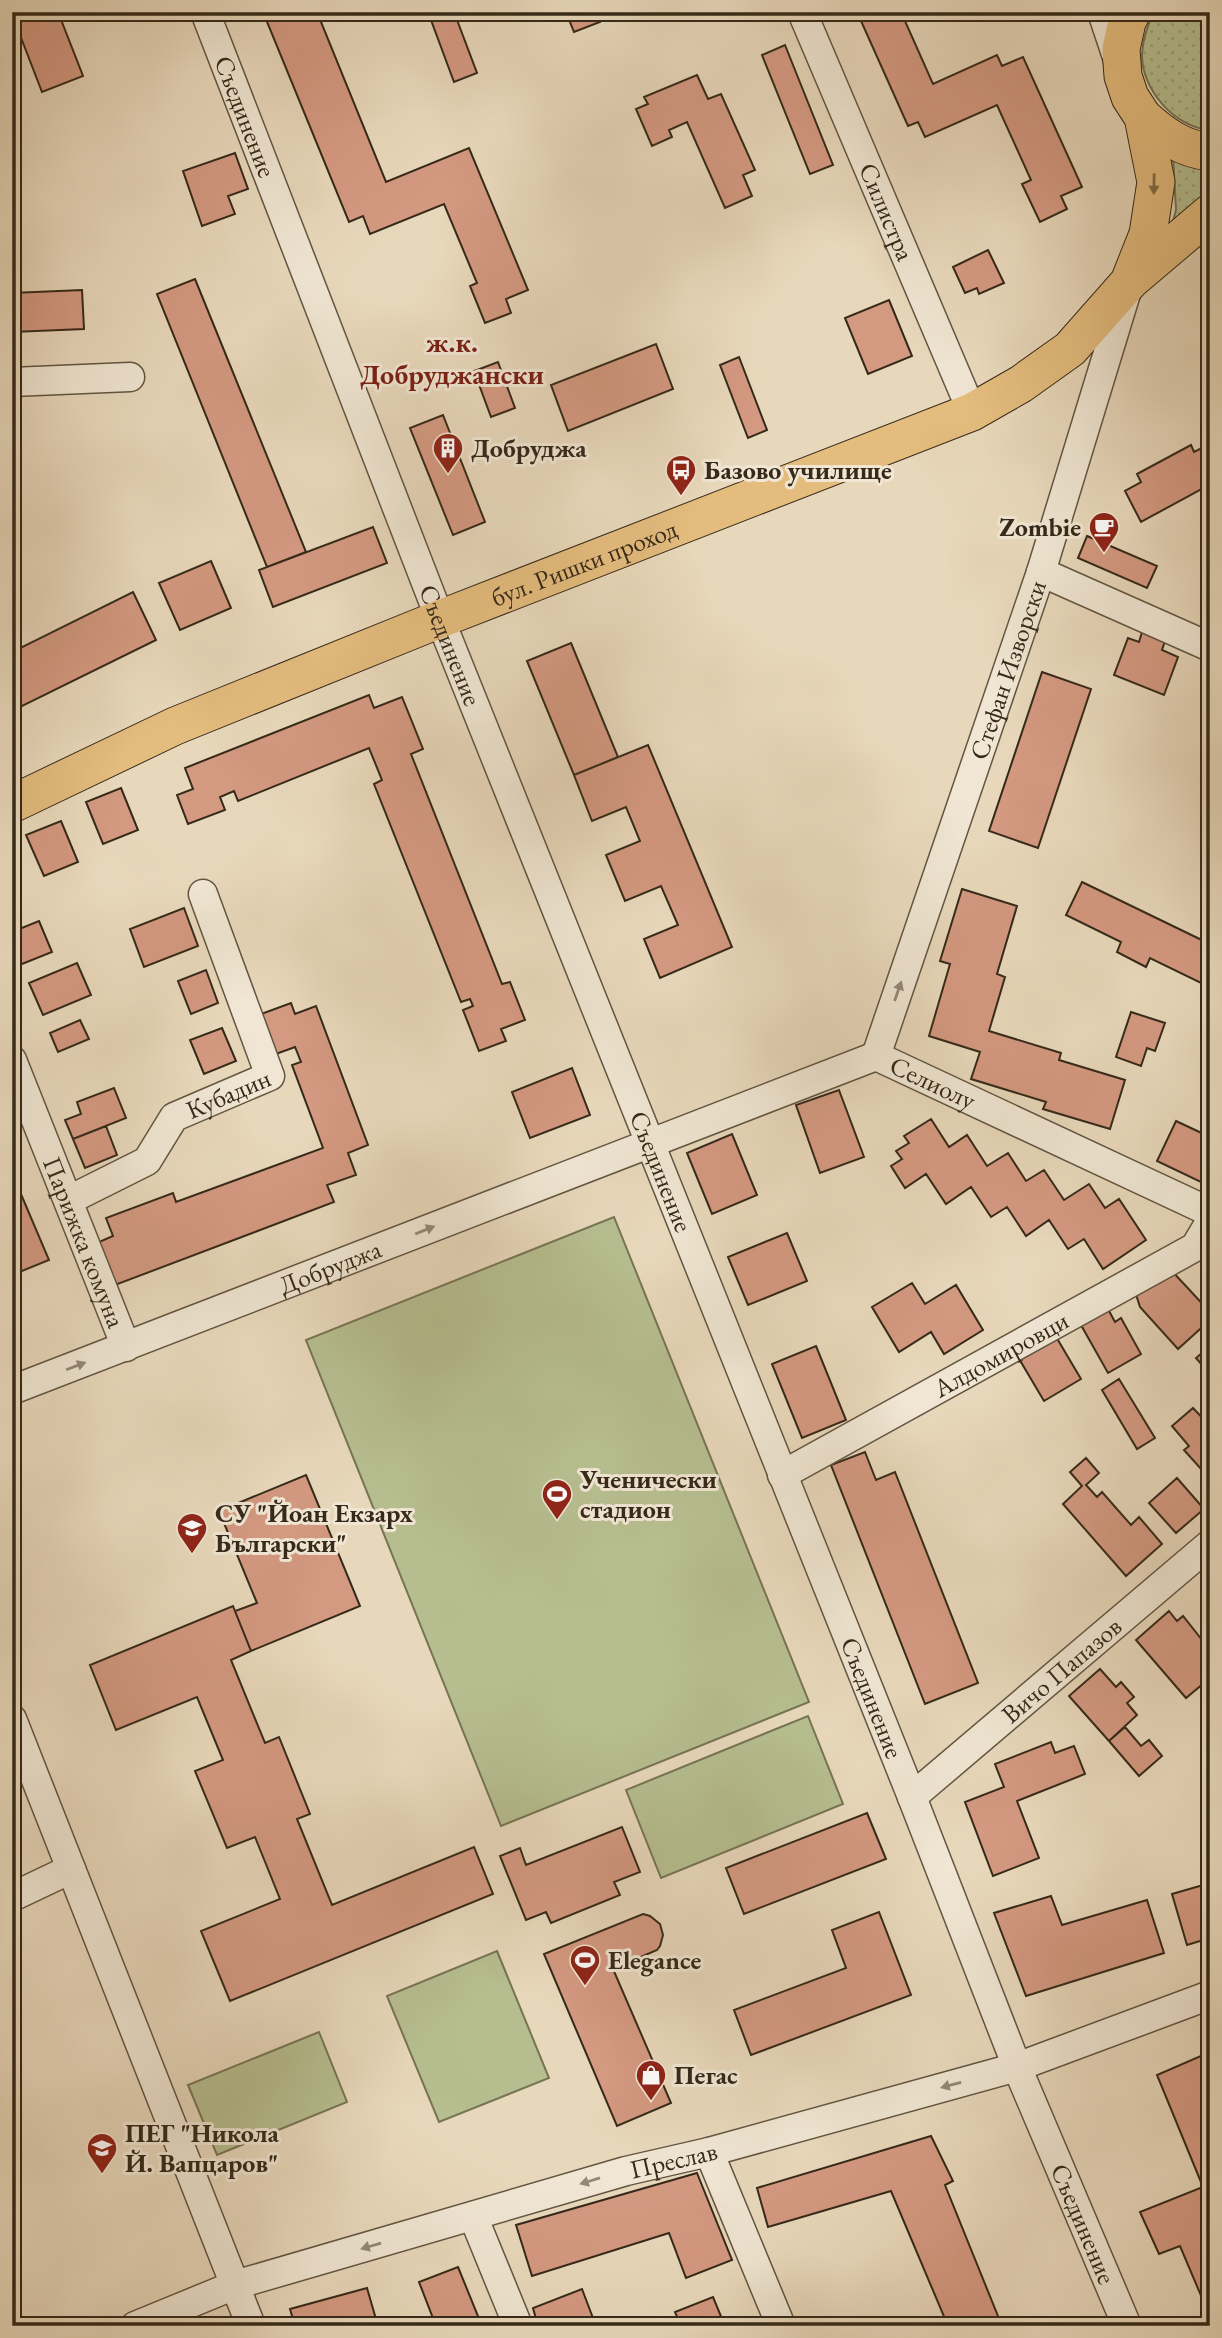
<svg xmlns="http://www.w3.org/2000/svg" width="1222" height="2338" font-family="'EB Garamond',serif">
<defs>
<pattern id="grass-dots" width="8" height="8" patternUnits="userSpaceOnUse" patternTransform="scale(1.75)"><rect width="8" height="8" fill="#b6be90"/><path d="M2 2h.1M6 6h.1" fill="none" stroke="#9da37c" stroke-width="1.8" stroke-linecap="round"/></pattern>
</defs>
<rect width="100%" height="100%" fill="#e8d8bb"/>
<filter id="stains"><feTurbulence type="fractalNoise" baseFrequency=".00286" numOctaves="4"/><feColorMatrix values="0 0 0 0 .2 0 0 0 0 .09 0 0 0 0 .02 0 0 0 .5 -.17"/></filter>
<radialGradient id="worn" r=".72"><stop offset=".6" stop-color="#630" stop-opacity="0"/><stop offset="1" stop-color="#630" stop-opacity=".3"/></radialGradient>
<!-- grass -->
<path fill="url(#grass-dots)" stroke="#767454" stroke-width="2" d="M1154,12h56v118c-35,-2 -69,-41 -68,-76 1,-16 5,-28 12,-42z
M1173,157l37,10v24l-39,38 5,-19z"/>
<!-- pitch -->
<path fill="#b6be90" stroke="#767454" stroke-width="2" d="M614,1217l195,485 -308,124 -195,-486z
M808,1716l35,88 -182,74 -35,-88z
M497,1951l52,127 -110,44 -52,-126z
M319,2032l28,70 -130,53 -29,-70z"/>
<!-- building -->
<path fill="#d49981" stroke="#352919" stroke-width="2" d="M12,12h46l25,64 -41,16 -24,-62 -6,3z
M263,12h54l69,170 83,-34 59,142 -22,9 5,14 -26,10 -15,-37 7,-3 -33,-79 -74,30 -7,-18 -14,6z
M428,12h26l23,61 -23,9z
M566,12h30l4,10 -26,10z
M857,12h44l32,72 64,-29 5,11 21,-9 59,130 -21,9 6,13 -27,13 -18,-38 9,-4 -34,-75 -72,32 -7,-15 -10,4z
M785,45l48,120 -23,9 -48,-119z
M697,75l11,24 13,-5 34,76 -12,5 9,21 -27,12 -38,-86 -18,8 3,7 -20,9 -16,-37 12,-5 -4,-7z
M235,153l13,36 -20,7 7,18 -33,12 -19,-55z
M988,250l16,33 -25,11 -2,-6 -12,5 -12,-26z
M195,279l111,273 -39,15 -110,-273z
M82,290l2,39 -72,3v-39z
M889,300l23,56 -44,18 -23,-56z
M656,344l17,45 -105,42 -17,-46z
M739,357l28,73 -19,8 -28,-73z
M498,362l17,46 -24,9 -17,-46z
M443,415l42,107 -32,13 -43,-107z
M1210,444v47l-3,-5 -66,36 -16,-31 16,-9 -4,-8 54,-29 3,7z
M373,527l14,36 -114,44 -14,-37z
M1087,536l70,30 -10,22 -69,-30z
M211,561l20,47 -51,22 -21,-47z
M133,592l23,48 -144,71v-59z
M1142,632l23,9 -3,9 16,7 -14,38 -50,-20 14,-37 11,4z
M571,643l47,114 -44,18 -47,-114z
M1042,672l49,17 -53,159 -49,-17z
M369,695l5,13 28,-11 21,52 -12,5 91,230 8,-2 15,38 -24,9 5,12 -27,10 -16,-41 10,-4 -3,-7 -9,3 -87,-218 8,-4 -13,-32 -131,53 -4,-10 -14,6 5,13 -37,14 -11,-29 16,-6 -8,-21z
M648,745l84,202 -72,31 -16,-39 34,-14 -17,-39 -36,15 -19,-46 34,-14 -14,-34 -34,14 -18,-46z
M121,788l17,42 -35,14 -17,-42z
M61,821l17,41 -34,14 -18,-41z
M1082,882l128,62v21l-9,18 -51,-25 -4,9 -29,-15 4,-10 -55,-27z
M962,889l55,17 -20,68 8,3 -16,54 72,22 -2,7 66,20 -15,49 -67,-20 3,-7 -75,-23 9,-27 -51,-16 21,-72 -10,-3z
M184,908l14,38 -54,21 -14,-38z
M39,921l13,31 -40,16v-42l3,-1 2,5z
M77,963l14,32 -48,20 -14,-32z
M206,970l12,33 -27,11 -13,-33z
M291,1003l4,11 21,-8 52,139 -20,8 8,22 -29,10 7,17 -219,83 -16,-43 14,-6 -7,-18 67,-25 3,9 147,-54 -31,-83 9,-3 -6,-15 -19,7 -15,-40z
M1131,1012l34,11 -10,28 -8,-3 -6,18 -25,-9z
M80,1020l9,19 -31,13 -8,-19z
M222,1028l14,33 -32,13 -14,-34z
M572,1068l18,47 -60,23 -18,-46z
M114,1088l12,30 -53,21 -8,-19 16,-6 -4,-12z
M839,1090l25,67 -44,16 -24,-68z
M931,1119l18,28 18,-12 20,31 21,-13 18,28 18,-11 20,30 25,-16 16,24 14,-9 27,41 -43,29 -19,-30 -16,10 -19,-29 -23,16 -19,-29 -16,10 -20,-30 -25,17 -20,-30 -21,14 -14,-22 11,-7 -6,-8 13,-8 -5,-7z
M1176,1121l34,16v37l-5,10 -48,-23z
M106,1126l11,29 -32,13 -12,-29z
M732,1134l25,61 -45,19 -25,-61z
M12,1173l37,87 -37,15z
M787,1233l20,48 -59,24 -20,-48z
M1171,1270l39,42v8l-32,29 -38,-42 -5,-16z
M912,1283l13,21 31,-19 27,45 -39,24 -13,-22 -32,20 -27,-45z
M1108,1309l7,13 6,-4 20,36 -33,19 -27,-48z
M1055,1335l26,44 -37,22 -26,-44z
M816,1346l30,74 -44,18 -30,-74z
M1210,1346v28l-14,-16z
M1119,1379l36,59 -18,11 -35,-59z
M1193,1408l17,18v53l-26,-29 5,-4 -17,-20z
M865,1452l11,28 19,-8 83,211 -53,21 -94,-239z
M1086,1458l13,15 -13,12 11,12 5,-5 29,33 8,-8 23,27 -36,32 -63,-72 19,-18 -12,-14z
M306,1475l54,131 -109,45 -16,-40 22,-8 -38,-92z
M1177,1478l27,31 -28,24 -27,-30z
M233,1606l18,45 -20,9 34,83 14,-6 31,77 -13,5 35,86 142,-58 19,47 -263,107 -29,-70 79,-32 -25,-62 -28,11 -32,-77 28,-11 -26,-63 -81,33 -26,-65z
M1169,1611l8,10 6,-5 27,34v28l-24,20 -50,-58z
M1100,1669l16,18 5,-5 13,15 -7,6 10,12 -28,26 -40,-45z
M1125,1727l16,19 8,-6 13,16 -23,20 -30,-35z
M1051,1742l4,11 19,-7 11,28 -68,27 22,57 -46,18 -28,-74 39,-15 -9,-23z
M867,1813l19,46 -142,55 -18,-46z
M622,1827l18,45 -26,10 6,13 -69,28 -5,-11 -20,8 -26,-64 20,-8 6,17z
M1210,1883v55l-23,7 -15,-51z
M1051,1896l11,29 85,-25 17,53 -138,43 -32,-83z
M879,1912l32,83 -160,60 -17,-45 112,-42 -14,-38z
M643,1914l7,2 10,8 3,11 -3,11 -3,4 -44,19 58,134 -54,23 -73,-172z
M1210,2052v243l-8,3 -22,-52 -21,8 -19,-42 63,-25 -46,-112z
M931,2136l22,45 -8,4 57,141h-54l-57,-135 -123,36 -11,-39z
M697,2173l35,87 -46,18 -17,-45 -137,43 -16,-51z
M458,2267l24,59h-46l-17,-44z
M367,2288l11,38h-83l-5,-17z
M582,2289l14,37h-58l-5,-18z
M713,2297l12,29h-44l-6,-14z"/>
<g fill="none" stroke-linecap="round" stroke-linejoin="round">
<!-- minor casing -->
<g stroke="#625542" stroke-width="31">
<g id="minor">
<path id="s1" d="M205,12l235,607 472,1178 105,270 110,259"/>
<path id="s2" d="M802,12l170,400"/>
<path d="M1102,12l17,51"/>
<path d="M12,382l118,-5"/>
<path d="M1041,572l169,75"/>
<path id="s3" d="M876,1056l165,-484 87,-285"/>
<path id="s4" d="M12,1060l114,287"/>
<path id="s5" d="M69,1200l78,-39 27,-44 96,-41 -67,-182"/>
<path id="s6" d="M12,1390l864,-334 334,156"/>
<path id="s7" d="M782,1475l413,-228 15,-25"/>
<path d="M12,1719l239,607"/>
<path id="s8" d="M912,1797l298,-253"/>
<path d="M12,1897l59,-28"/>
<path d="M709,2152l72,174"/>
<path d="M473,2216l45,110"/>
<path id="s9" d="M135,2326l100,-41 391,-114 83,-19 308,-85 193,-72"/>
</g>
</g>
<!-- major casing -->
<g stroke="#352919" stroke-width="39">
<g id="major">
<path d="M1143,117c20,18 39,32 67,35"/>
<path d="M1131,277l17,-43 8,-52 -13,-65 -13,-20 -7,-21 -2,-27 6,-27 5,-10"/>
<path id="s10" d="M12,804l163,-78 265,-107 532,-207 49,-28 49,-35 60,-68 80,-68"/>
</g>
</g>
<!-- minor -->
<use href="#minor" stroke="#f0e6d3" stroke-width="28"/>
<!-- major -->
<use href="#major" stroke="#e4bc7e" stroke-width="37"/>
</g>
<!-- one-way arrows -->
<defs><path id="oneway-solid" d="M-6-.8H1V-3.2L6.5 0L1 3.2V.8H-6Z" transform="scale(1.75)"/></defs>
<use fill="#846b46" href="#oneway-solid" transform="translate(1154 184) rotate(91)"/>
<g fill="#928876">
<use href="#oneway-solid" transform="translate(898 991) rotate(-71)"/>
<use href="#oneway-solid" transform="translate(425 1230) rotate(-22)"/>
<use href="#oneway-solid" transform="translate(76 1366) rotate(-21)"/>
<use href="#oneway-solid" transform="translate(951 2085) rotate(165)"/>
<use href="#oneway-solid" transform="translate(590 2181) rotate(163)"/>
<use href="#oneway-solid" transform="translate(371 2246) rotate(164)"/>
</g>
<!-- icons -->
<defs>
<g id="building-pin" transform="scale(1.575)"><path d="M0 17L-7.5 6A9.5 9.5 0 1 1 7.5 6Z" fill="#8f2418" stroke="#f0e6d3"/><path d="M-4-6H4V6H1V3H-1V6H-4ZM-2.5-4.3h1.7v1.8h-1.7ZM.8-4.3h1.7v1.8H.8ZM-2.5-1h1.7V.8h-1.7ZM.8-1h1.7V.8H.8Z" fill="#fff"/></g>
<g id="bus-pin" transform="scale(1.575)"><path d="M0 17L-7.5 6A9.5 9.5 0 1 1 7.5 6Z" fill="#8f2418" stroke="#f0e6d3"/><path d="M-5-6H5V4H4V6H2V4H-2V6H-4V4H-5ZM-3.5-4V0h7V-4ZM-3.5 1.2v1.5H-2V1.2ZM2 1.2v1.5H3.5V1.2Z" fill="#fff"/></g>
<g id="cafe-pin" transform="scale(1.575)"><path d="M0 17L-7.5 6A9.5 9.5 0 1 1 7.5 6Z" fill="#8f2418" stroke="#f0e6d3"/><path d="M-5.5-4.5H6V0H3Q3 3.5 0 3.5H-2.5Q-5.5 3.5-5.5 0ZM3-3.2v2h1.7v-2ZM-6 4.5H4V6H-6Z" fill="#fff"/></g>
<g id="stadium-pin" transform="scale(1.575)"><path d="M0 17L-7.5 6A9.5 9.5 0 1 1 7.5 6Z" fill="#8f2418" stroke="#f0e6d3"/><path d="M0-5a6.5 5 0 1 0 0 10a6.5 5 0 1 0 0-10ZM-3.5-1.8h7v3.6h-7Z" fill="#fff"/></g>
<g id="school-pin" transform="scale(1.575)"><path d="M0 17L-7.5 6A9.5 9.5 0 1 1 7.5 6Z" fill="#8f2418" stroke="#f0e6d3"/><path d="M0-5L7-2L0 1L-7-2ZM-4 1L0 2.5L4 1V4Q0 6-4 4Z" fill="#fff"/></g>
<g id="shop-pin" transform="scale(1.575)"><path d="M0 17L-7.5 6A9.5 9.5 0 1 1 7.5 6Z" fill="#8f2418" stroke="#f0e6d3"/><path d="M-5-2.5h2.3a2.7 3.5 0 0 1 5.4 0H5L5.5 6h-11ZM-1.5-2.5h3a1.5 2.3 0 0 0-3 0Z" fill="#fff"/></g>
</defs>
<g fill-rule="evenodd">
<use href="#building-pin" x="448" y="448"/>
<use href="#bus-pin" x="681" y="470"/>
<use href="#cafe-pin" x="1104" y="527"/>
<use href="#stadium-pin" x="557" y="1494"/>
<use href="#school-pin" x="192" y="1528"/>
<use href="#stadium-pin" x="585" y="1960"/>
<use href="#shop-pin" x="651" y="2075"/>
<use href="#school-pin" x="102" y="2148"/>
</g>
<g text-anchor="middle" stroke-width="6" stroke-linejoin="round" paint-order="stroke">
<!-- street labels -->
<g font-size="26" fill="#352919" stroke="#f0e6d3">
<text dy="9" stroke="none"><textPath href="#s1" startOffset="112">Съединение</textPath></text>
<text dy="9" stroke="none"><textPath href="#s2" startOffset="217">Силистра</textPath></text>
<text dy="9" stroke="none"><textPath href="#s10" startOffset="621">бул. Ришки проход</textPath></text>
<text dy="9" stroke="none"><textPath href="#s1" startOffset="679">Съединение</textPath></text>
<text dy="9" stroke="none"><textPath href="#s3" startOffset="408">Стефан Изворски</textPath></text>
<text dy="9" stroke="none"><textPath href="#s6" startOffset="989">Селиолу</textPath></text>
<text dy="9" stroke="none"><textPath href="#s5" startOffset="198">Кубадин</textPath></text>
<text dy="9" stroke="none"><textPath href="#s1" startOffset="1246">Съединение</textPath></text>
<text dy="9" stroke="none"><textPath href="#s4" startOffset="196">Парижка комуна</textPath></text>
<text dy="9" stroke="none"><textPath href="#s6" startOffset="341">Добруджа</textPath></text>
<text dy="9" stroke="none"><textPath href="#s7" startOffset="250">Алдомировци</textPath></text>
<text dy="9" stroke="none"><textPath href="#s8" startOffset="196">Вичо Папазов</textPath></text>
<text dy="9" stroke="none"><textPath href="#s1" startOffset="1813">Съединение</textPath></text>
<text dy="9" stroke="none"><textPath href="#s9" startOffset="564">Преслав</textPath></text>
<text dy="9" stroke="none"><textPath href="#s1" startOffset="2380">Съединение</textPath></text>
</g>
<!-- poi labels -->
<g font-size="26" font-weight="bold" fill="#352919" stroke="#f0e6d3" text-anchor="start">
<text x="471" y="457">Добруджа</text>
<text x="704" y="479">Базово училище</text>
<text x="1081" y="536" text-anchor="end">Zombie</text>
<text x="580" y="1488">Ученически<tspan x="580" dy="30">стадион</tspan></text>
<text x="215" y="1522">СУ "Йоан Екзарх<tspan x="215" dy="30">Български"</tspan></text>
<text x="608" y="1969">Elegance</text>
<text x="674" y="2084">Пегас</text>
<text x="125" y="2142">ПЕГ "Никола<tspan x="125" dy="30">Й. Вапцаров"</tspan></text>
</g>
<!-- neighbourhood labels -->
<g font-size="28" font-weight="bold" fill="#7a1f14" stroke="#f0e6d3">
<text x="452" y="352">ж.к.<tspan x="452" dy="32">Добруджански</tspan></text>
</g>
</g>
<!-- margin -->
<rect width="1222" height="2338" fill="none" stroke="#e8d8bb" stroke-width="42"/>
<rect x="14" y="14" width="1194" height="2310" fill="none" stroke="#352919" stroke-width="3.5"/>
<rect x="21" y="21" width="1180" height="2296" fill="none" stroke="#352919" stroke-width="2"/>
<rect width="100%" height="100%" filter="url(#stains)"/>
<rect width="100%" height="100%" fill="url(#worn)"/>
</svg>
